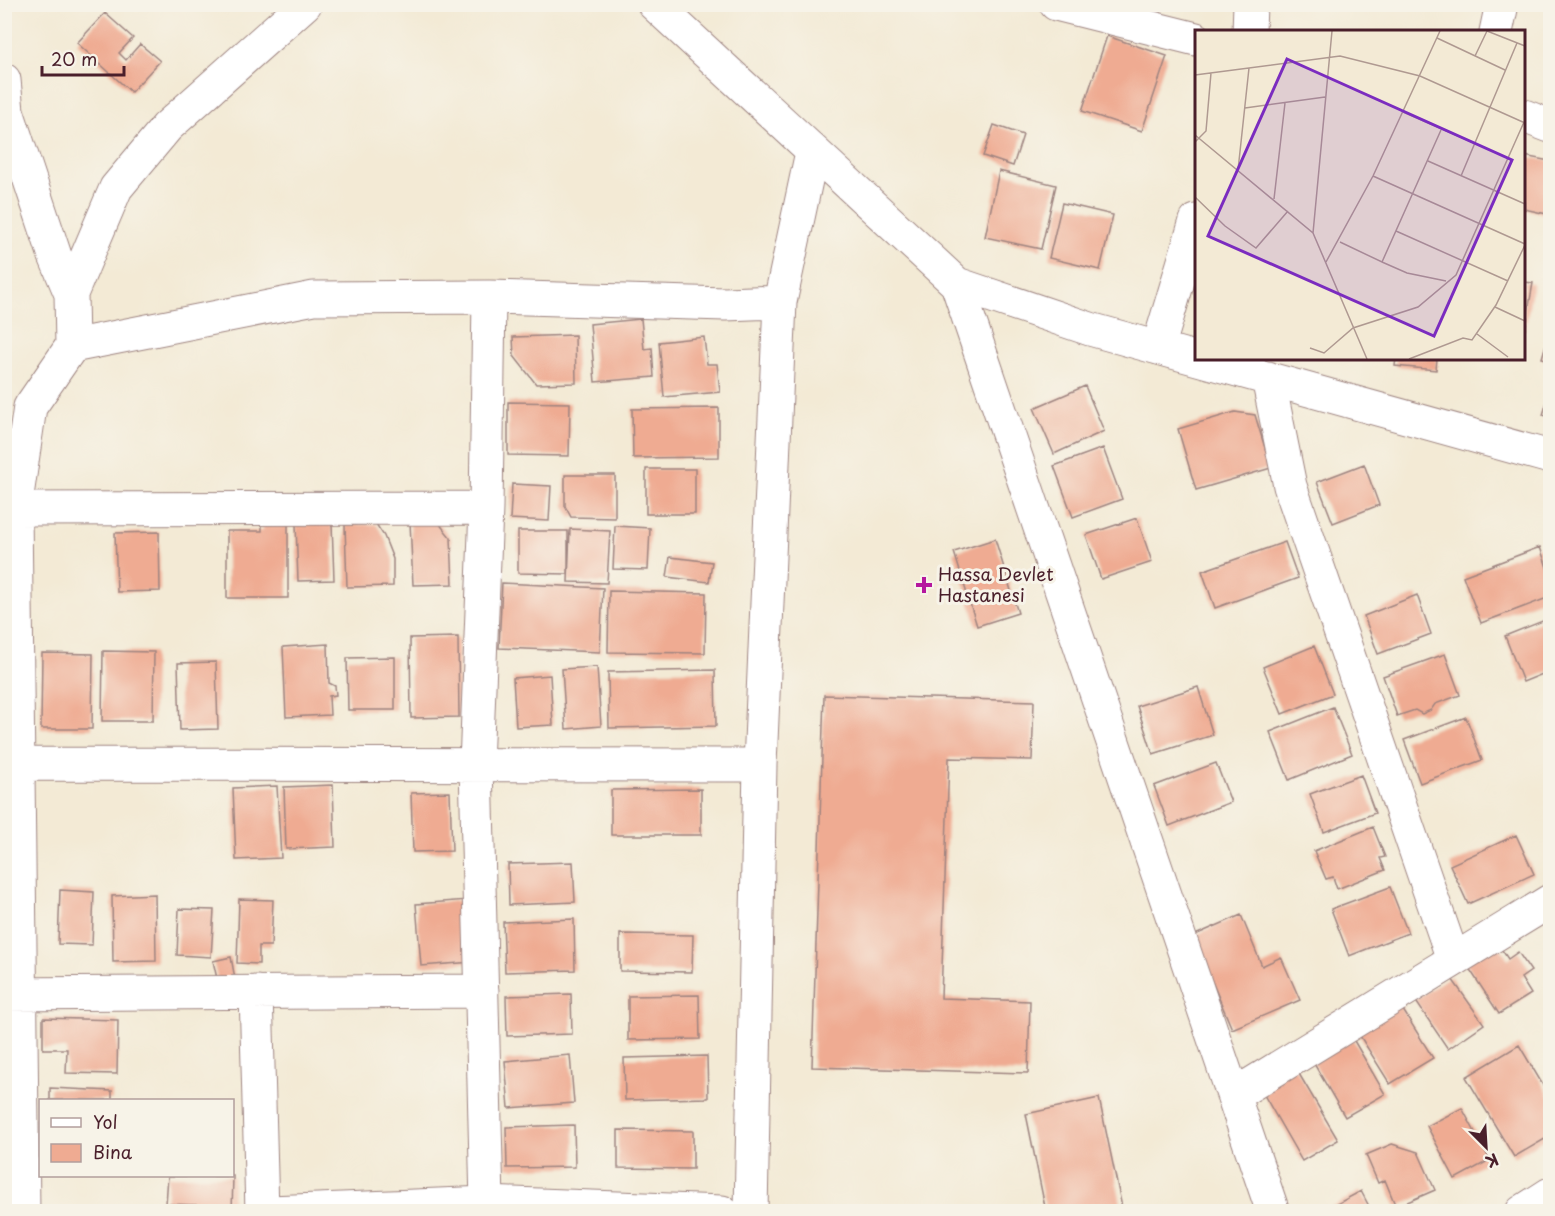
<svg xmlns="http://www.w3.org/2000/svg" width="1555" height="1216" font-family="'Playpen Sans',sans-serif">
<rect width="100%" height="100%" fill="#f7f3e8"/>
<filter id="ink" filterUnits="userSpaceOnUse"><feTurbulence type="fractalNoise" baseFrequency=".0167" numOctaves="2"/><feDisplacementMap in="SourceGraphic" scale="12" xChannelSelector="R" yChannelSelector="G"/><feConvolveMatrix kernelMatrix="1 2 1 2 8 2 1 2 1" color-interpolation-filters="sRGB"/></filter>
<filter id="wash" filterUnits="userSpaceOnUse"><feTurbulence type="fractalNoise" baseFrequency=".008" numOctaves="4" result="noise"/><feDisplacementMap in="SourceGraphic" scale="24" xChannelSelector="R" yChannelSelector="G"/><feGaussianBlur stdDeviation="1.35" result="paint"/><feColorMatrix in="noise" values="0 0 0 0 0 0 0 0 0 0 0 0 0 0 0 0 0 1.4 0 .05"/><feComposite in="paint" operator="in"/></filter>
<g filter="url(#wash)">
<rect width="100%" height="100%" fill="#f3ead5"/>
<g id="blocks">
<!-- building -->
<path fill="#efab92" d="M105,13l28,25 -14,15 7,7 14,-16 20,17 -29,31 -54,-49z
M1107,36l60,20 -25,75 -60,-20z
M994,125l29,10 -10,31 -30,-10z
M1524,156l26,5v38l-3,15 -23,-5z
M999,171l57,14 -15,64 -56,-12z
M1062,203l51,12 -13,55 -51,-12z
M1524,282l9,1 -8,46h-1z
M641,319l3,30 8,-1 2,29 -59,5 -5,-58z
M575,335l1,48 -40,1 -22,-28 -1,-19z
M704,337l3,27h10l3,28 -56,5 -5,-55z
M1548,337l2,1v22l-8,-2z
M1396,358h41l-1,12 -41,-4z
M1085,386l19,45 -50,23 -20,-46z
M1550,392v25l-7,-2z
M508,402l62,1 -1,53 -61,-1z
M719,408v49l-86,1 -1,-49z
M1235,412l20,3 16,53 -75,22 -18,-61z
M1103,448l19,51 -49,18 -19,-51z
M1364,464l15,41 -46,18 -16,-41z
M646,469h49v45h-49z
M565,475h50v43l-44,-1 -6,-11z
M512,484l39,2 -2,35 -39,-2z
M1137,518l15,44 -51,17 -15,-44z
M262,520h26v78h-61v-67h35z
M410,522h28l13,16 2,46 -40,1z
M332,523l2,57 -36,1 -2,-57z
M376,524l8,12 9,23v27l-46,1 -2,-62z
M615,526l35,2 -2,42 -35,-1z
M570,529l40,2 -3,52 -39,-1z
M518,531h50v43l-50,-1z
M159,532l1,59 -43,1 -2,-59z
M995,539l23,74 -41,13 -23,-74z
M1285,542l13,36 -83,30 -13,-37z
M1540,547l10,29v21l-69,26 -18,-47z
M670,557l42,5 -3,20 -42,-5z
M502,583l101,5 -3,64 -101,-4z
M609,591l97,2 -1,60 -97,-1z
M1417,595l14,39 -53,20 -14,-38z
M1550,618v53l-27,11 -18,-46z
M458,637l1,80 -48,1 -1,-80z
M328,644l1,39 6,3 1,9 -7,1 1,19 -44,2 -3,-70z
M1314,646l19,48 -51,20 -19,-47z
M103,651l51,1 -1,69h-51z
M42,653l51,1 -1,75h-51z
M1445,654l15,41 -25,9 -4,6 -9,4 -7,-4 -18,6 -14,-40z
M395,657v53h-47l-1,-52z
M216,662l2,67 -38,1 -2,-67z
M597,667l4,59 -35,3 -4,-60z
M715,670l1,56 -107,2 -1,-56z
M550,675l3,50 -37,2 -3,-49z
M1198,687l15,48 -60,19 -16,-48z
M824,695l210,6 -2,59 -83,-2 -8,240 89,3 -2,72 -216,-6z
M1333,707l19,47 -63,26 -19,-48z
M1466,717l16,43 -62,23 -16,-43z
M1216,763l15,39 -62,24 -15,-40z
M1361,775l14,38 -51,19 -14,-38z
M333,785l2,62 -49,2 -2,-62z
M277,786l4,72 -45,2 -3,-72z
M701,789v46h-90v-45z
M450,792l2,59 -39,1 -2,-59z
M1373,827l12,30 -5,1 5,12 -48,19 -4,-12 -7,2 -12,-28z
M1516,835l18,39 -66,30 -18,-39z
M573,862l2,40 -66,3 -1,-41z
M1390,887l18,46 -59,23 -18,-47z
M60,890l34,2 -2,53 -34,-1z
M155,894l1,67 -43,1 -1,-66z
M239,899l34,1 -2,46h-12v18l-22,-1z
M468,900l5,62 -52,4 -5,-62z
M179,909l35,1 -3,47 -34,-2z
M1241,915l21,51 19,-9 19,43 -68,29 -39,-93z
M574,919l1,51 -70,2 -2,-50z
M620,934l73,1 -1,37 -72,-1z
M1496,941l12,18 10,-7 13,19 -10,7 10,16 -32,20 -34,-52z
M231,957l4,22 -17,4 -5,-22z
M1450,976l34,48 -36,25 -33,-49z
M571,994l1,40 -65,2 -1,-40z
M699,995l1,44 -72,1v-44z
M1398,1002l35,56 -43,26 -35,-56z
M43,1018l75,2 -1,54 -51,-1 1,-24h-24z
M1353,1039l32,55 -40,23 -32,-55z
M1519,1045l31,52v39l-36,21 -48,-80z
M570,1055l4,48 -65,5 -4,-47z
M707,1056l1,42 -83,2 -1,-42z
M1295,1067l43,73 -36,21 -42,-73z
M50,1088l62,3v9h-62z
M1099,1098l24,114h-95l17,-5 -19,-93z
M1462,1108l28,52 -35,19 -28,-53z
M574,1125l1,42 -68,1 -1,-41z
M618,1130l75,1v38l-75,-1z
M1392,1144l26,8 17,38 -39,17 -11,-27 -7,3 -12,-28z
M168,1176h65l-1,36 -36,-2v-5l-30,-1z
M1361,1191l11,21h-50z"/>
</g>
</g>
<g filter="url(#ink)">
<use href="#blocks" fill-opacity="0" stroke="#9e8480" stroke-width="1.5"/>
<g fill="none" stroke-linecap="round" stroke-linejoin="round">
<!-- minor casing -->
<g stroke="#9e8480" stroke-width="35">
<path id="minor" d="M654,4l303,280 133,45 460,128
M1056,4l140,35
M1249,32l1,-28
M1496,32l6,-28
M4,80l3,31 48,145 16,38
M1524,116l26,10
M957,284l316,928
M72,346l242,-48 175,-1
M1158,348l38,-127
M1268,378l22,108 163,473
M4,509l482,-1
M4,764l756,1
M256,992l6,220
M4,994l478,-3
M1234,1095l316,-194
M487,1203l-11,-438 10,-257 3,-211 236,7 55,-2
M23,1212l-8,-703 15,-102 42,-61 -1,-52 45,-106 51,-61 138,-123
M270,1212l217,-9 235,9
M751,1212l9,-447 20,-463 32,-150
M1522,1212l28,-18"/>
</g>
<!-- minor -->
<use href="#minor" stroke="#fff" stroke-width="33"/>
</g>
</g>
<!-- markers -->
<path fill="#b5179e" stroke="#f7f3e8" stroke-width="2" d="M921 576h6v6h6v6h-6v6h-6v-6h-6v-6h6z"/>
<g text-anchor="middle" stroke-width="6" stroke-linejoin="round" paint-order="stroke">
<!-- poi labels -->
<g font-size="18" fill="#4a1f2b" stroke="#f7f3e8" text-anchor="start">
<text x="938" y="581">Hassa Devlet<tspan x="938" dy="21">Hastanesi</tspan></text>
</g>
</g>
<!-- overview -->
<g transform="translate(1195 30)">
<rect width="330" height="330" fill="#f3ead5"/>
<path fill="none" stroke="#af9991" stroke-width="1.5" d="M292,1l38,15M242,8l68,32M280,26l12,-25M0,45l145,-19 80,20 105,47M50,78l80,-11M208,82l71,31M0,105l118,98 54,126M0,112l11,-11 5,-58M233,131l97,43M43,140l11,-102M178,146l152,68M266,146l56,-133M0,167l30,29 31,22 32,-37M79,169l11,-96M201,201l112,50M118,203l19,-202M145,212l42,20 59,-132M131,232l47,-86 67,-145M187,232l25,11 39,8M300,277l30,14M282,304l31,23M115,318l14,5 29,-25 65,-21 38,-32 68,-153M214,329l54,-21 9,2 24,-35 29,-60"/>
<path fill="#7b2cbf" fill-opacity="0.15" stroke="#7b2cbf" stroke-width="3" d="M92,29l225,101 -78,176 -226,-100z"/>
<rect width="330" height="330" fill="none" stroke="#4a1f2b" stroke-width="3"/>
</g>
<!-- margin -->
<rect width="1555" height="1216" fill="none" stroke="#f7f3e8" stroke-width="24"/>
<!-- legend -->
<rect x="39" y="1099" width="195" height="78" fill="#f7f3e8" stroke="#b29e9c" stroke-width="1.5"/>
<rect x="51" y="1118" width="30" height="9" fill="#ffffff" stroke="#b29e9c" stroke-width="1.5"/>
<text x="93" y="1129" font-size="18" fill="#4a1f2b">Yol</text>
<rect x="51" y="1144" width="30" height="18" fill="#efab92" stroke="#b29e9c" stroke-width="1.5"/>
<text x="93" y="1159" font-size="18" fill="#4a1f2b">Bina</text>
<!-- north arrow -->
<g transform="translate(1486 1147) rotate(156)" stroke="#f7f3e8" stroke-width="4.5" paint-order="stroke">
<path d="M0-4.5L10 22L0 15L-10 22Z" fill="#4a1f2b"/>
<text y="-9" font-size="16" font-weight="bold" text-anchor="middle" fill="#4a1f2b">K</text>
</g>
<!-- scale -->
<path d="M42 66v9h82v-9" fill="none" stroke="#4a1f2b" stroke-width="3"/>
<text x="51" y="66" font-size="18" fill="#4a1f2b" stroke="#f7f3e8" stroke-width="4.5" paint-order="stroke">20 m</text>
</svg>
